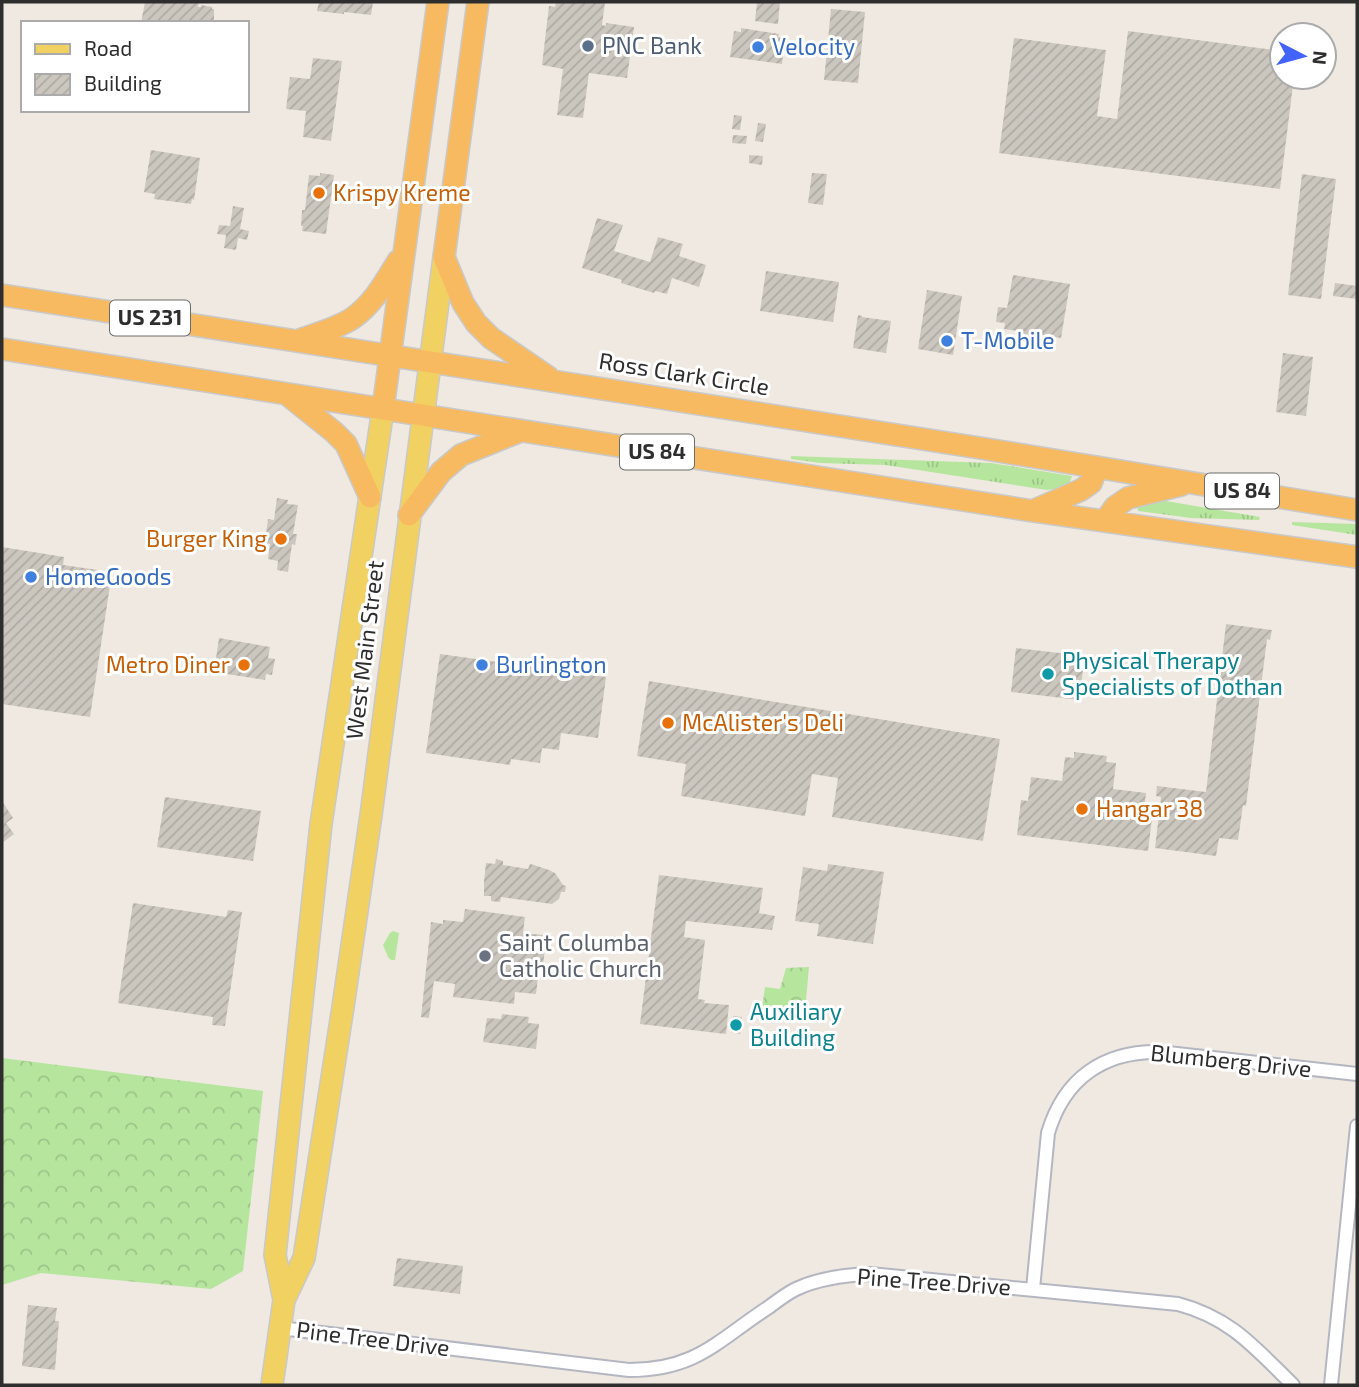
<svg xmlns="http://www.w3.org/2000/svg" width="1359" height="1387" font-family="'Exo 2',sans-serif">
<defs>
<pattern id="grass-tufts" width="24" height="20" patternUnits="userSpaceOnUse" patternTransform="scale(1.75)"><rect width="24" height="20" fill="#b6e59e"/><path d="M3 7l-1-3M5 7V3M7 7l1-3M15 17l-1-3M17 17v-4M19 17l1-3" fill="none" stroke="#9dc588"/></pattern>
<pattern id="forest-crowns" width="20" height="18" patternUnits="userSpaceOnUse" patternTransform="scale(1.75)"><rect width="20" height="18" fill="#b6e59e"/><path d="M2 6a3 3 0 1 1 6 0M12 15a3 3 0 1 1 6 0" fill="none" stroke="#9dc588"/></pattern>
<pattern id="building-hatch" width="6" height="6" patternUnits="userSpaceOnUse" patternTransform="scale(1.75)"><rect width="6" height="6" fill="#cbc7bf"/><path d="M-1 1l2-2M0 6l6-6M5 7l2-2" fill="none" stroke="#afaba4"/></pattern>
</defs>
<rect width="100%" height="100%" fill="#efe9e1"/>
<!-- grass -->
<path fill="url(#grass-tufts)" d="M791,456l200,7 81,13 -4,11 -21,3 -161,-25 -66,-2 -29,-4z
M1160,500l100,17 -1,3 -68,-2 -53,-7 -1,-8z
M1292,522l65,2v11l-65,-10z"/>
<!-- forest -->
<path fill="url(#forest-crowns)" d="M809,967l-4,44 -43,-3 3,-21 15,2 6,-21z
M2,1058l261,33 -20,180 -32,18 -170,-16 -39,12z"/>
<!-- garden -->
<path fill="#b6e59e" d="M393,931l6,2 -4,27h-4l-3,-3 -5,-12 7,-12z"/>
<!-- building -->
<path fill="url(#building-hatch)" d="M145,2h54l-1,5h3v-2l11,2v2h2v14h-73z
M319,2h54l-2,13 -27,-3v2l-27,-3z
M556,2h49l-3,23 4,1v-3l28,4 -7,51 -38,-5 -6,45 -26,-3 6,-46 -21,-4 7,-59 6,1z
M757,2h23l-2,22 -23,-3z
M831,9l34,3 -7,71 -34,-3z
M741,28l38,6 -1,3 7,1 -3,26 -52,-7 4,-26 7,1z
M1128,31l154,20v26h12l-14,112 -281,-36 15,-115 92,12 -9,66 20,3z
M313,58l29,3 -11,80 -28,-4 3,-26 -20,-2 4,-32 20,2z
M734,115l8,1 -2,14 -8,-1z
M758,123l8,1 -3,18 -8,-1z
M733,135l14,1 -1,8 -14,-1z
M151,150l49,8 -6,42 -2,-1 -1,5 -37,-5 1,-5 -11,-2z
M749,155l14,1 -1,9 -13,-2z
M320,173l14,2 -8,59 -24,-3 1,-5h-2l1,-16h3l4,-35 11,1z
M812,173l15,1 -4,31 -15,-2z
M1302,174l34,5 -15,120 -33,-4z
M233,206l11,2 -4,21 9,2 -2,9 -9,-2 -2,12 -12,-2 2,-13 -9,-1 2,-9 11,1z
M597,218l26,7 -9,26 36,11 8,-25 25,7 -4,12 27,9 -7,22 -27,-9 -5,16 -12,-3 -1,2 -33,-10 1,-3 -40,-12z
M766,271l73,11 -6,40 -73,-11z
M1013,275l57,9 -9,54 -19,-3v5l-25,-4 1,-5 -14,-2 1,-6 -9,-1 2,-15 9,1z
M1335,283l22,3v13l-24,-3z
M927,290l35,6 -9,59 -35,-6z
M858,315l4,1v1l29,4 -5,32 -33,-5z
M1283,353l30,4 -7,59 -30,-4z
M277,498l11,2 -1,4 11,1 -5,29h4l-2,11 -3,-1 -4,28 -11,-2 1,-9 -10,-2 2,-15 -5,-1 3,-24 6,1z
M2,547l62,10 -1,8 49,7 -22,145 -88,-13z
M1226,624l46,6 -2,10 -3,-1 -21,167 -3,-1 -5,35 -19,-2 -3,18 -61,-8 6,-51 -5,-1 1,-10 49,6z
M219,638l51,9 -2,11 7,1 -3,16 -6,-1 -1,6 -51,-8z
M1016,648l69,8 -6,44 -68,-8z
M440,654l166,23 -8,61 -37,-5 -2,17 -17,-2 -2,15 -29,-4 -1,6 -84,-12z
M649,681l351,58 -17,102 -151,-24 6,-39 -26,-4 -7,42 -124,-20 5,-32 -49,-8z
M1074,752l33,4 -1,6 10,1 -3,26 33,4 -3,24 9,1 -4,33 -131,-16 4,-35 7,1 3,-24 31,4 3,-24 9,1z
M165,797l96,14 -8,50 -96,-14z
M2,801l11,17 -7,5 8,11 -12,9z
M496,859l7,2v4l25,4 2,-5 4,1 15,5 6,3 8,12 3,1 -1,6h-4l-2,7 -7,5 -51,-7 -1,5 -9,-1v-5h-7v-15l2,-18 9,1z
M828,864l56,8 -11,72 -56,-8 2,-12 -24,-3 8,-54 24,4z
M659,875l104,13 -4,25 16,3 -3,14 -86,-9 -2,16 21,3 -7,59 7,1 -1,3 25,2 -3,29 -86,-10z
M133,903l93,14 2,-7 14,2 -17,114 -13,-1 1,-8 -95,-14z
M465,909l60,8 -2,16 20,2 -2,14h4l-4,30 -3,-1 -2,16 -21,-2 -1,12 -61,-7 2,-13 -21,-3 -5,37 -8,-1 10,-95 12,2v-4l20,2z
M502,1014l27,3 -1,6 11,1 -3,25 -53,-7 4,-24 14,1z
M733,1016l9,1 -2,17 -9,-2z
M397,1258l66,8 -3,28 -67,-8z
M28,1305l29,3 -2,13h4l-4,49 -33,-4z"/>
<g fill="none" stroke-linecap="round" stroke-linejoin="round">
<!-- minor casing -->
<g stroke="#b4b7c1" stroke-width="16">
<path id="minor" d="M1033,1289l15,-156c16,-54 55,-82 111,-81l198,22
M280,1328l349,42c67,0 88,-29 140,-63 8,-6 17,-13 27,-18 23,-11 48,-14 74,-15l308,30c53,14 77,44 115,81
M1331,1385l26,-259"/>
</g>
<!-- primary casing -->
<g stroke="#c9c9c9" stroke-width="24">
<path id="primary" d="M284,1300l-9,-45 46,-431 62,-415
M272,1385l12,-85 20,-42 39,-251 28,-192 73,-558"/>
</g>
<!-- trunk casing -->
<g stroke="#c9c9c9" stroke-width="24">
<path id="trunk" d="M478,2l-34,255 19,46 13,20 15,15 57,39
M2,295l978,153 377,62
M302,339c17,-6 36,-11 51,-21 21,-15 32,-36 45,-57
M2,349l1031,162 324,46
M289,396l45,36 12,12 24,53
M383,409l55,-407
M1035,510l46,-20 10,-7 6,-16
M409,515l32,-43 20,-17 57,-23
M1105,521l10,-14 13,-9 53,-13"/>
</g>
<!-- minor -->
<use href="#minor" stroke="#fff" stroke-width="12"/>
<!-- primary -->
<use href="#primary" stroke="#f2d163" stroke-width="21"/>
<!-- trunk -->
<use href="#trunk" stroke="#f8ba60" stroke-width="21"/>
</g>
<!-- markers -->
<circle fill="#5c6f8a" stroke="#fff" stroke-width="2.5" cx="588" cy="46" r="7"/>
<g fill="#3f7fe0" stroke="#fff" stroke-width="2.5">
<circle cx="758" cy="47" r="7"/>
<circle cx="947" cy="341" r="7"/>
<circle cx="31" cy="577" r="7"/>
<circle cx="482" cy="665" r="7"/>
</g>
<g fill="#e8710a" stroke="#fff" stroke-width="2.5">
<circle cx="319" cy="193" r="7"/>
<circle cx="281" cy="539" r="7"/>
<circle cx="244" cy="665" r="7"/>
<circle cx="668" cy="723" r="7"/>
<circle cx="1082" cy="809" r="7"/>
</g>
<g fill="#0f9aa8" stroke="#fff" stroke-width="2.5">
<circle cx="1048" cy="674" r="7"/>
<circle cx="736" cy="1025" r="7"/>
</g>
<circle fill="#6b7280" stroke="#fff" stroke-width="2.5" cx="485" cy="956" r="7"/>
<g text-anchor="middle" stroke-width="6" stroke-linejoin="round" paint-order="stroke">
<!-- shield labels -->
<g fill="#fff" stroke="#6d6d6d" stroke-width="2">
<rect x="110" y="300.5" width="80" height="35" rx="5"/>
<rect x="620" y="434.5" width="74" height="35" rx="5"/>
<rect x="1205" y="473.5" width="74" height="35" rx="5"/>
</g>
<g font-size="21" font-weight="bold" fill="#2e2e2e">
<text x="150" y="325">US 231</text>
<text x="657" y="459">US 84</text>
<text x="1242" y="498">US 84</text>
</g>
<!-- service labels -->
<g font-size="23" fill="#4e5e75" stroke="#fff" text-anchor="start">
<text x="602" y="54">PNC Bank</text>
</g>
<!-- shop labels -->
<g font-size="23" fill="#366cbe" stroke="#fff" text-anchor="start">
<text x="772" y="55">Velocity</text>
<text x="961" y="349">T-Mobile</text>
<text x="45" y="585">HomeGoods</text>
<text x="496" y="673">Burlington</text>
</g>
<!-- food labels -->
<g font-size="23" fill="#c56008" stroke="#fff" text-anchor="start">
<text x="333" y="201">Krispy Kreme</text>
<text x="267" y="547" text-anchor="end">Burger King</text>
<text x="230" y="673" text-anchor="end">Metro Diner</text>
<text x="682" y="731">McAlister's Deli</text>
<text x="1096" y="817">Hangar 38</text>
</g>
<!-- street labels -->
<g font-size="23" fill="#2e2e2e" stroke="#fff">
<text transform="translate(684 374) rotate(9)" y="8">Ross Clark Circle</text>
<text transform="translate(365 650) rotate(-83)" y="8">West Main Street</text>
<text transform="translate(1231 1061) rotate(6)" y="8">Blumberg Drive</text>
<text transform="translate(934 1282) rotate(4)" y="8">Pine Tree Drive</text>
<text transform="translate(373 1339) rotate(7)" y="8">Pine Tree Drive</text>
</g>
<!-- culture labels -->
<g font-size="23" fill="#0d838f" stroke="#fff" text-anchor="start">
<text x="1062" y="669">Physical Therapy<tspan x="1062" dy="26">Specialists of Dothan</tspan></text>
<text x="750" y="1020">Auxiliary<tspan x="750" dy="26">Building</tspan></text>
</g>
<!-- worship labels -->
<g font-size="23" fill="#5b616d" stroke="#fff" text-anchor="start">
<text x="499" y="951">Saint Columba<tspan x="499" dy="26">Catholic Church</tspan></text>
</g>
</g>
<!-- border -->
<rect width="1359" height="1387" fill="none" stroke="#2e2e2e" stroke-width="7"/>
<!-- legend -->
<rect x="21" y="21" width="228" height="91" fill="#ffffff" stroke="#ababab" stroke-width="2"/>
<rect x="35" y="44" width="35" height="10" fill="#f2d163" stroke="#ababab" stroke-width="2"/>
<text x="84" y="56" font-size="21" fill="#2e2e2e">Road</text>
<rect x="35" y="74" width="35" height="21" fill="url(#building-hatch)" stroke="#ababab" stroke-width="2"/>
<text x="84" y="91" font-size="21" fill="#2e2e2e">Building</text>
<!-- north arrow -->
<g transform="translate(1303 56) rotate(96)"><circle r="33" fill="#ffffff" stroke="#ababab" stroke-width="2"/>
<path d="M0-5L12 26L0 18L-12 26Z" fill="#4264fb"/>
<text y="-10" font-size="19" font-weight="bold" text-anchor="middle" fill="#2e2e2e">N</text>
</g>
</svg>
